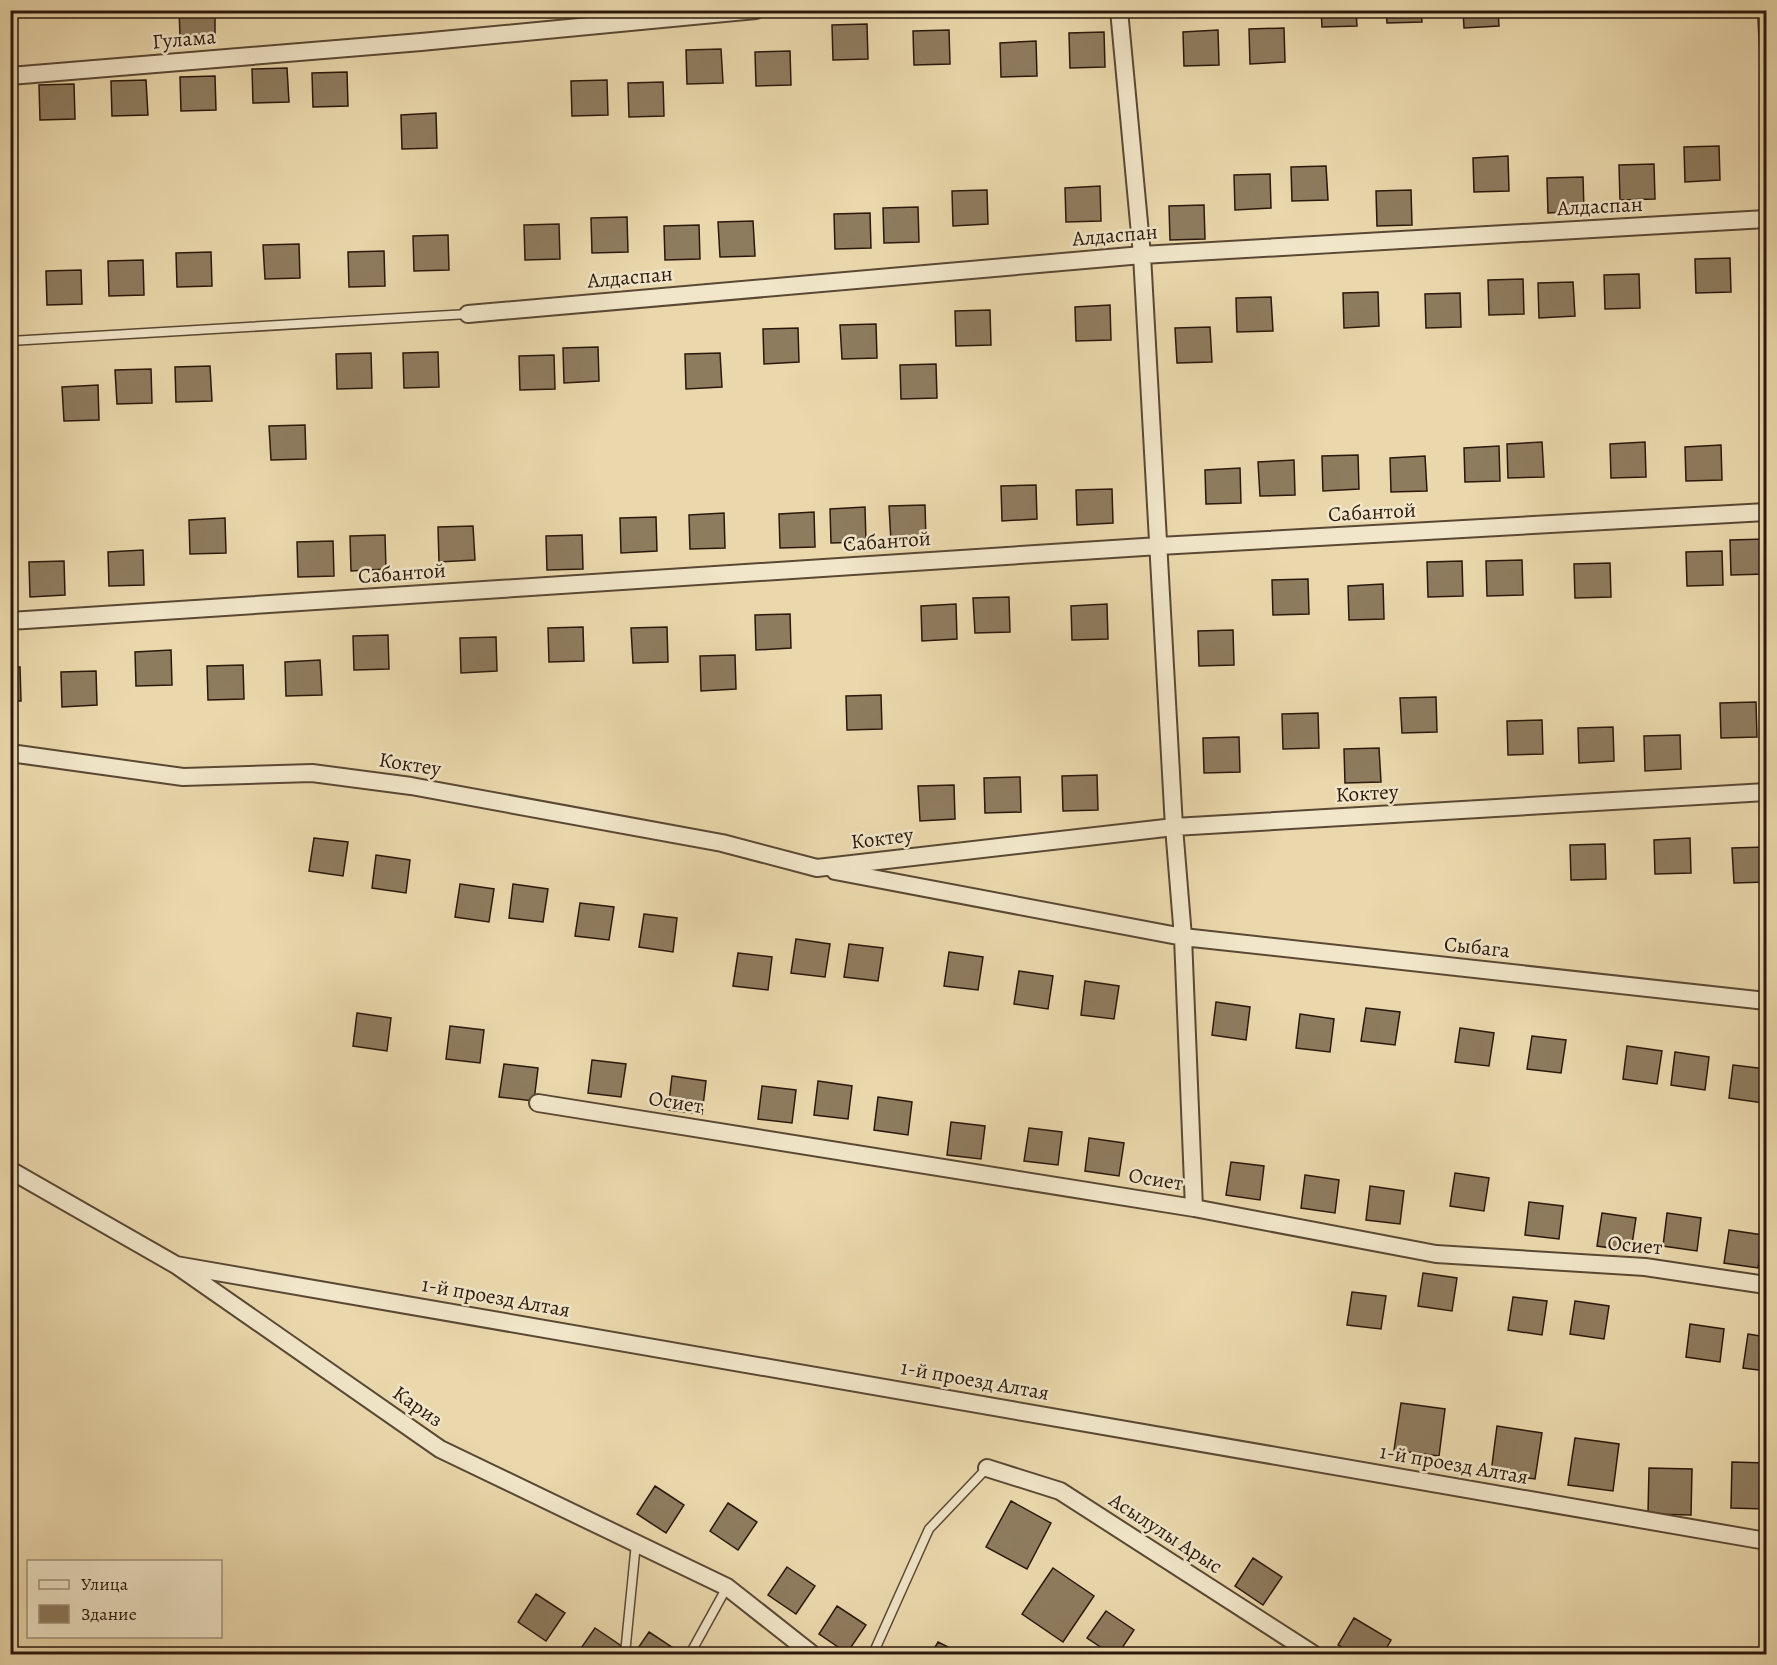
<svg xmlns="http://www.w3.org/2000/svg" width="1777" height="1665" font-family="Alegreya,serif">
<rect width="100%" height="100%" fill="#ead8ac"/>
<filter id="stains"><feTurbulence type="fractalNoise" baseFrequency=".00333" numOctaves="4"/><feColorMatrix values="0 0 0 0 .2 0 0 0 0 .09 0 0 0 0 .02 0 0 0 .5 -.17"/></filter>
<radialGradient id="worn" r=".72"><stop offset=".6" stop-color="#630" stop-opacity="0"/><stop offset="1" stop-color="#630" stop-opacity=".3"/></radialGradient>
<!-- building -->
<path fill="#8e7c5f" stroke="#2a180c" stroke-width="1.5" d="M179,10h36v24l-35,1z
M1321,10h35l1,16 -35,1z
M1386,10h35l1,12 -35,1z
M1463,10h35l1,16 -35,2z
M867,24l1,35 -35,1 -1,-35z
M1284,28l1,34 -35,2 -1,-35z
M949,30l1,34 -36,1 -1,-34z
M1218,30l1,35 -35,1 -1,-34z
M1104,32l1,35 -35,1 -1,-35z
M1036,41l1,35 -36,1 -1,-34z
M721,49l2,34 -36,1 -1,-34z
M790,51l1,34 -35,1 -1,-34z
M287,68l2,34 -36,1 -1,-34z
M347,72l1,34 -35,1 -1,-34z
M215,76l1,34 -35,1 -1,-34z
M146,80l2,35 -36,1 -1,-35z
M607,80l1,35 -36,1 -1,-35z
M663,82l1,34 -35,1 -1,-34z
M74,84l1,35 -35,1 -1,-35z
M436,113l1,35 -35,1 -1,-34z
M1719,146l1,34 -35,2 -1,-35z
M1508,156l1,35 -35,1 -1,-34z
M1654,164l1,35 -35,1 -1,-35z
M1326,166l2,34 -36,1 -1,-34z
M1270,174l1,34 -36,2 -1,-35z
M1583,177l1,34 -36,2 -1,-35z
M1100,186l1,35 -35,1 -1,-34z
M987,190l1,34 -35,2 -1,-35z
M1411,190l1,35 -35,1 -1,-35z
M1204,205l1,34 -35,1 -1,-34z
M918,207l1,35 -35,1 -1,-35z
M870,213l1,35 -36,1 -1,-35z
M627,217l1,35 -36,1 -1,-35z
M753,221l2,35 -35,1 -2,-35z
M559,224l1,35 -35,1 -1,-35z
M699,225l1,34 -35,1 -1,-34z
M448,235l1,35 -35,1 -1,-35z
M299,244l1,34 -35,1 -2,-34z
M384,251l1,35 -36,1 -1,-35z
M211,252l1,34 -35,1 -1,-34z
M1730,258l1,34 -35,1 -1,-34z
M143,260l1,35 -35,1 -1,-35z
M81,270l1,34 -35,1 -1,-34z
M1639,274l1,34 -35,1 -1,-34z
M1523,279l1,35 -35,1 -1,-35z
M1573,282l2,34 -36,2 -1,-35z
M1378,292l1,34 -35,2 -1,-35z
M1460,293l1,34 -35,1 -1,-34z
M1271,297l2,34 -36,1 -1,-34z
M1110,305l1,35 -35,1 -1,-34z
M990,310l1,35 -35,1 -1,-35z
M876,324l1,34 -35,1 -2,-34z
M1210,327l2,35 -35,1 -2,-35z
M798,328l1,34 -35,2 -1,-35z
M598,347l1,34 -35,2 -1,-35z
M438,352l1,35 -35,1 -1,-35z
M371,353l1,35 -35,1 -1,-35z
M720,353l2,34 -36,2 -1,-35z
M554,355l1,34 -35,1 -1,-34z
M936,364l1,34 -36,1 -1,-34z
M210,366l2,35 -36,1 -1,-35z
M151,369l1,34 -35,1 -2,-34z
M98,385l1,35 -35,1 -2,-34z
M305,425l1,34 -35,1 -2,-34z
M1542,442l2,35 -36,1 -1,-34z
M1645,442l1,35 -35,1 -1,-34z
M1721,445l1,35 -36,1 -1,-34z
M1499,446l1,35 -35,1 -1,-34z
M1358,455l1,34 -36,2 -1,-35z
M1425,456l2,35 -36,1 -1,-34z
M1294,460l1,35 -35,1 -2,-34z
M1240,468l1,35 -35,1 -1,-34z
M1036,485l1,34 -35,2 -1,-35z
M1112,489l1,34 -36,2 -1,-35z
M925,505l1,35 -35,1 -2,-35z
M865,507l1,35 -35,1 -1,-34z
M814,512l1,35 -35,1 -1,-34z
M724,513l1,35 -35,1 -1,-34z
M656,517l1,34 -36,2 -1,-35z
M225,518l1,35 -36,1 -1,-34z
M473,526l2,34 -36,2 -1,-35z
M385,535l1,34 -35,2 -1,-35z
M582,535l1,34 -36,1 -1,-34z
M1765,539l1,35 -35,1 -1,-35z
M333,541l1,35 -36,1 -1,-35z
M143,550l1,35 -35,1 -1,-34z
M1722,551l1,34 -36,1 -1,-34z
M1522,560l1,35 -36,1 -1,-35z
M64,561l1,34 -35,2 -1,-35z
M1462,561l1,35 -35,1 -1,-35z
M1610,563l1,34 -36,1 -1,-34z
M1308,579l1,35 -36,1 -1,-35z
M1383,584l1,35 -35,1 -1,-34z
M1009,597l1,35 -35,1 -2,-35z
M956,604l1,35 -35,2 -1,-35z
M1107,604l1,35 -36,1 -1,-34z
M790,614l1,34 -35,2 -1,-35z
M583,627l1,34 -35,1 -1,-34z
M667,627l1,35 -35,1 -2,-35z
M1233,630l1,35 -35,1 -1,-35z
M388,635l1,34 -35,1 -1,-34z
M496,637l1,34 -36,2 -1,-35z
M171,650l1,35 -36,1 -1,-34z
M735,655l1,34 -35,2 -1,-35z
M320,660l2,35 -36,1 -1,-34z
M243,665l1,34 -36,1 -1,-34z
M10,667h10l1,34h-11z
M96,671l1,34 -35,2 -1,-35z
M881,695l1,34 -35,1 -1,-34z
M1436,697l1,35 -35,1 -2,-35z
M1756,702l1,35 -36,1 -1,-35z
M1318,713l1,35 -36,1 -1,-35z
M1542,720l1,34 -35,1 -1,-34z
M1613,727l1,34 -35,2 -1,-35z
M1680,735l1,34 -36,2 -1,-35z
M1239,737l1,35 -36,1 -1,-35z
M1379,748l2,34 -36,1 -1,-34z
M1097,775l1,35 -35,1 -1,-35z
M1020,777l1,35 -36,1 -1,-35z
M954,785l1,34 -35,2 -2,-35z
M314,838l34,4 -5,34 -34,-5z
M1690,838l1,35 -36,1 -1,-34z
M1605,844l1,35 -35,1 -1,-35z
M1766,847v35l-32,1 -2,-35z
M376,855l34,5 -4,33 -34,-5z
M460,884l34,5 -5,33 -34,-5z
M513,884l35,5 -5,33 -34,-4z
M580,903l34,4 -5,33 -34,-4z
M644,914l33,4 -4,34 -34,-5z
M796,939l34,5 -5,33 -34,-4z
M849,944l34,4 -5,33 -34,-4z
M949,952l34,5 -5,33 -34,-4z
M738,953l34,4 -4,33 -35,-4z
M1019,971l34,5 -5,33 -34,-5z
M1085,981l34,5 -5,33 -33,-4z
M1216,1002l34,5 -4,33 -34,-5z
M1366,1008l34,4 -5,33 -34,-4z
M357,1013l34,5 -4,33 -34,-5z
M1300,1014l34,5 -4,33 -34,-4z
M450,1026l34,4 -4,33 -34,-4z
M1460,1028l34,5 -5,33 -34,-4z
M1532,1036l34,4 -5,33 -34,-4z
M1627,1046l35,5 -5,33 -34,-5z
M1675,1052l34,5 -4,33 -34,-5z
M592,1060l34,4 -5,33 -33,-4z
M504,1064l34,4 -4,33 -35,-4z
M1733,1065l33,4 -3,34 -34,-5z
M672,1076l34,5 -4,33 -34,-4z
M818,1081l34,5 -4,33 -34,-4z
M762,1086l34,4 -4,33 -34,-4z
M878,1097l34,5 -4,33 -34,-5z
M951,1122l34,4 -4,33 -34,-4z
M1029,1128l33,4 -4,33 -34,-4z
M1089,1138l35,5 -5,33 -34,-5z
M1231,1162l33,4 -4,34 -34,-5z
M1455,1173l34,5 -5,33 -34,-5z
M1305,1175l34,5 -4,33 -34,-5z
M1370,1186l34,5 -4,33 -34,-4z
M1529,1202l34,4 -4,33 -34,-4z
M1602,1213l34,5 -5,33 -34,-5z
M1667,1213l34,5 -4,33 -34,-5z
M1729,1230l34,5 -5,33 -34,-5z
M1423,1273l34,5 -5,33 -34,-5z
M1352,1292l34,4 -5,33 -34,-4z
M1513,1297l34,4 -5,34 -34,-5z
M1575,1301l34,5 -5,33 -34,-5z
M1690,1324l34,5 -4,33 -34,-5z
M1748,1334l18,3v34l-23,-3z
M1401,1403l44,6 -6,47 -45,-6z
M1497,1426l45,7 -7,46 -44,-6z
M1575,1438l44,6 -6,47 -45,-6z
M1732,1462l34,1v46l-35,-1z
M1649,1468l43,1 -1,46 -43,-1z
M655,1486l29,19 -18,28 -29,-19z
M1011,1501l40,22 -24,46 -41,-22z
M728,1503l29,19 -19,28 -28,-19z
M1253,1558l29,19 -19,28 -28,-19z
M787,1567l28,19 -19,28 -28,-19z
M1053,1568l41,28 -31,46 -41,-28z
M536,1594l29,19 -19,28 -28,-19z
M837,1606l29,19 -19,28 -28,-19z
M1106,1611l28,19 -16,24h-7l-24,-16z
M1354,1618l37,22 -8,14h-28l-17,-9z
M595,1628l28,19 -5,7h-41z
M649,1632l29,19 -3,3h-41z
M938,1642l24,12h-31z"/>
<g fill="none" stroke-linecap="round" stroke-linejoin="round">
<!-- service casing -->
<g stroke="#5a4834" stroke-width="11">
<path id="service" d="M1762,10l4,66
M10,341l458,-27
M625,1654l11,-111
M690,1654l37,-67
M873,1654l56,-125 58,-61"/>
</g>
<!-- minor casing -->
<g stroke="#5a4834" stroke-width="20">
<path id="minor" d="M1119,10l23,245 32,572 9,110 11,271
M10,76l411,-34 335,-32
M468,314l674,-59 624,-36
M10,621l1149,-75 607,-34
M10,753l173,24 129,-4 99,13 311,57 95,25 357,-41 592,-35
M835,871l348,66 583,64
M538,1103l656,105 242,46 209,13 121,18
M10,1170l166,95 264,184 287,138 85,67
M176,1265l1590,276
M987,1468l73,23 253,163"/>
</g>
<!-- service -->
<use href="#service" stroke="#f1e6c9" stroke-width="8"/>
<!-- minor -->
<use href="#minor" stroke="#f1e6c9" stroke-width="16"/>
</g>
<g text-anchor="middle" stroke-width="5" stroke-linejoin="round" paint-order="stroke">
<!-- street labels -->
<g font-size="21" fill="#2a180c" stroke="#f1e6c9">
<text transform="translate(184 39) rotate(-5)" y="7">Гулама</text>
<text transform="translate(1600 206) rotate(-3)" y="7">Алдаспан</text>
<text transform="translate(1115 235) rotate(-5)" y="7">Алдаспан</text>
<text transform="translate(630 277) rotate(-5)" y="7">Алдаспан</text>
<text transform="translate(1372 512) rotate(-3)" y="7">Сабантой</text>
<text transform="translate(887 541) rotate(-4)" y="7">Сабантой</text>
<text transform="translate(402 573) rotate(-4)" y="7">Сабантой</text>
<text transform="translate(410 764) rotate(9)" y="7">Коктеу</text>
<text transform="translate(1367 793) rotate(-3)" y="7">Коктеу</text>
<text transform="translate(882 838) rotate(-7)" y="7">Коктеу</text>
<text transform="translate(1477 947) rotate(6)" y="7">Сыбага</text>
<text transform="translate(676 1102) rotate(9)" y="7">Осиет</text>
<text transform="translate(1156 1179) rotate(9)" y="7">Осиет</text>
<text transform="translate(1635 1245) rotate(5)" y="7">Осиет</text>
<text transform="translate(496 1297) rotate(10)" y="7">1-й проезд Алтая</text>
<text transform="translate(975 1380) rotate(10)" y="7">1-й проезд Алтая</text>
<text transform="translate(418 1406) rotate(35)" y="7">Кариз</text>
<text transform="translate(1454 1464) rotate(10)" y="7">1-й проезд Алтая</text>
<text transform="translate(1166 1533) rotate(33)" y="7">Асылулы Арыс</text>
</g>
</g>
<!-- margin -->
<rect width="1777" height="1665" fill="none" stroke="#ead8ac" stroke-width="36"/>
<rect x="12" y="12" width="1753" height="1641" fill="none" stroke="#2a180c" stroke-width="3"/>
<rect x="18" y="18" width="1741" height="1629" fill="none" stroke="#2a180c" stroke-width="1.5"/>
<!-- legend -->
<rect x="27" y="1560" width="195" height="78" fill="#f1e6c9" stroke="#a1947d" stroke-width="1.5"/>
<rect x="39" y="1580" width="30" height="9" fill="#f1e6c9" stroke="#a1947d" stroke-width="1.5"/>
<text x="81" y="1590" font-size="18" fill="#2a180c">Улица</text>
<rect x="39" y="1605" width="30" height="18" fill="#8e7c5f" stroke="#a1947d" stroke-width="1.5"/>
<text x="81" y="1620" font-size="18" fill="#2a180c">Здание</text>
<rect width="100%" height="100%" filter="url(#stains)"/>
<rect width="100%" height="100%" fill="url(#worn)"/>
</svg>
